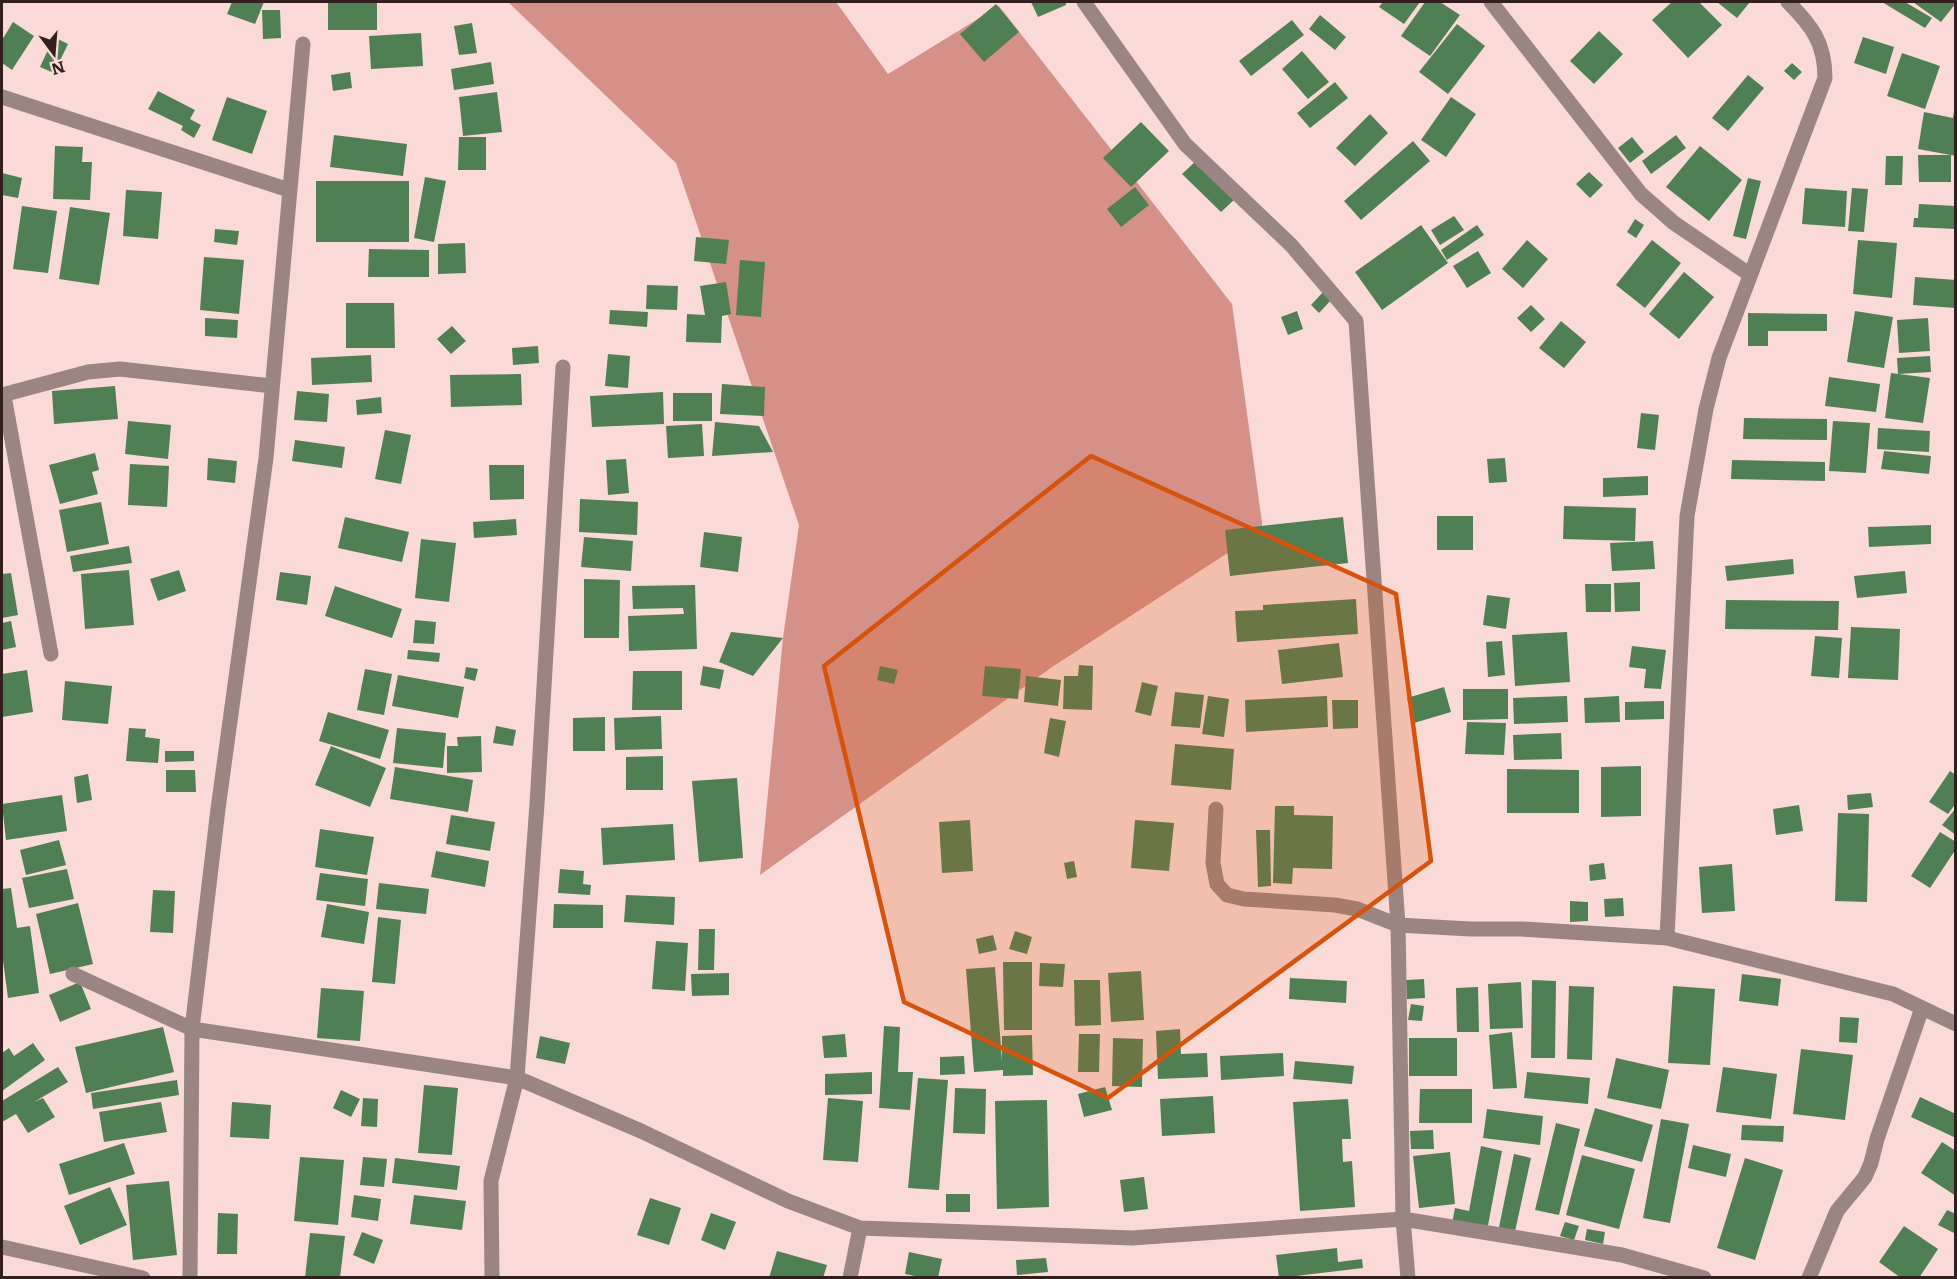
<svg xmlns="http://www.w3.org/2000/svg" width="1957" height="1279" font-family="Literata,serif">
<rect width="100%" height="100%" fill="#f9dad7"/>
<!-- forest -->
<path fill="#d59088" d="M508,2h328l52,72 111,-68 233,298 31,226 -211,137 -292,208 23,-237 16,-113 -123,-362z"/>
<!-- building -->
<path fill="#507f54" d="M232,2h32l-9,22 -28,-10z
M328,2h49v28h-49z
M1031,2h35v3l-28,12z
M1383,2h37l-16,22 -25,-17z
M1425,2h15l20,13 -30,41 -29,-20z
M1672,2h27l23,23 -34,33 -36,-38z
M1717,2h33l-13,16z
M1882,2h23l27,16 -7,10z
M1913,2h43v1l-15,19z
M996,4l23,28 -35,30 -24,-28z
M262,10h18l1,28 -18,1z
M1320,15l26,22 -11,13 -26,-21z
M1292,20l12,15 -53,41 -12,-15z
M13,22l21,14 -22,34 -10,-7v-23z
M472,23l5,30 -18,2 -5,-29z
M1457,24l28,22 -37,48 -29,-22z
M1599,31l24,23 -29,30 -24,-23z
M421,33l2,33 -52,3 -2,-33z
M54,37l14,7 -14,29 -14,-6z
M1863,37l31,10 -8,27 -32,-11z
M1302,51l27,31 -21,17 -26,-30z
M1902,53l38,13 -15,43 -38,-13z
M491,62l3,22 -40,6 -3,-21z
M1792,63l10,9 -8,8 -10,-9z
M350,72l2,16 -19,3 -2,-16z
M1748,75l16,13 -36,43 -16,-13z
M1335,82l13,16 -38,30 -13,-15z
M158,91l37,19 -5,9 11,6 -7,13 -13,-8 2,-4 -35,-17z
M497,92l5,40 -39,4 -4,-39z
M227,97l40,14 -15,43 -40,-14z
M1451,97l25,17 -30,43 -25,-17z
M1954,111l2,45 -38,-7 6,-37 29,6z
M1370,114l18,19 -33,33 -19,-18z
M1141,122l28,29 -38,36 -28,-29z
M334,135l73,9 -4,32 -73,-9z
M1676,135l10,13 -35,26 -9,-13z
M459,137h27v33h-28z
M1632,137l12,15 -14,11 -12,-15z
M1413,141l17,20 -69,59 -17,-19z
M55,146l28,1 -1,15h10l-2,38 -37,-1z
M1700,146l42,34 -33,41 -43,-34z
M1918,155h33v27h-32z
M1886,156h17l-1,29h-17z
M1197,160l38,39 -14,13 -39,-38z
M1589,172l14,13 -13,13 -14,-14z
M2,173l20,5 -4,20 -16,-3z
M425,177l21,4 -12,61 -20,-4z
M1748,178l13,3 -15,58 -13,-3z
M316,181h93v61h-93z
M1135,187l14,18 -28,22 -14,-18z
M1805,188l42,3 -2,36 -43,-3z
M1852,188l16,1 -4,43 -16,-1z
M126,190l36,2 -4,47 -35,-3z
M1919,204l37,2v23l-43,-2 1,-9h4z
M22,206l35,5 -9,62 -35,-4z
M70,207l40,6 -11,72 -40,-6z
M1454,216l10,14 -24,15 -9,-15z
M1635,219l9,6 -8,13 -9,-6z
M1421,225l27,38 -66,47 -27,-38z
M1477,225l7,10 -37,25 -6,-10z
M215,229l24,2 -2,14 -23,-3z
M696,237l33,3 -3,24 -32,-3z
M1527,240l21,19 -25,29 -21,-19z
M1652,240l29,23 -36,45 -29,-23z
M1858,240l39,3 -5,55 -39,-4z
M465,243l1,30 -28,1v-30z
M369,249l60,1v27h-61z
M1478,251l13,22 -24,15 -14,-22z
M204,257l40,3 -5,54 -39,-4z
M740,260l25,2 -4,55 -25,-2z
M1684,272l30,25 -35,42 -30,-25z
M1915,277l41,3v28l-43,-3z
M726,282l5,32 -9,2 -1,27 -35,-1 1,-28 18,1 -5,-29z
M647,285l31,1 -1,24 -31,-1z
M1325,290l8,8 -14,15 -8,-8z
M346,303h48l1,45h-49z
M1531,305l14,14 -14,13 -14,-14z
M610,310l38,2 -1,15 -38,-3z
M1297,311l6,18 -15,6 -7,-18z
M1855,311l38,6 -9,51 -37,-6z
M1748,313l79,1v17h-59v15h-20z
M205,318l33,2 -1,18 -32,-2z
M1928,318l2,33 -31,2 -2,-33z
M1561,321l25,21 -22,26 -25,-20z
M452,326l14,15 -15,13 -14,-15z
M538,346l1,17 -26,2 -1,-17z
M608,354l22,2 -2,32 -23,-2z
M371,355l1,27 -60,3 -1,-27z
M1930,356l1,16 -33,2 -1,-16z
M1891,373l39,5 -7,45 -38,-5z
M521,374l1,31 -71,2 -1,-32z
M1829,377l51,7 -4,28 -51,-6z
M722,384l43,3 -1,29 -44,-2z
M115,386l3,33 -64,5 -2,-33z
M297,391l32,3 -2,28 -33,-2z
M663,392l1,32 -72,3 -2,-31z
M673,393h39v28h-39z
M381,397l1,16 -25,2 -1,-15z
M1641,413l18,2 -4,35 -18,-2z
M1744,418l83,1v21l-84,-1z
M128,421l43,4 -3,34 -43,-5z
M1833,421l37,2 -4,50 -37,-2z
M715,422l44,4 14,26 -61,4z
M702,424l2,32 -36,2 -2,-32z
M1878,428l52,3 -1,21 -52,-3z
M385,430l26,5 -10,49 -26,-5z
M295,440l50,7 -3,21 -50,-7z
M1884,451l47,5 -2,18 -48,-5z
M95,453l4,17 -7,2 6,22 -38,10 -11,-39z
M208,458l29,3 -2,22 -28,-3z
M1505,458l2,24 -18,1 -2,-24z
M626,459l3,34 -21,2 -2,-35z
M1732,460l93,2v19l-94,-2z
M130,464l39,2 -2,41 -39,-2z
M489,465h35v34l-34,1z
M1648,476v19l-45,2v-19z
M580,499l58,3 -1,33 -58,-3z
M101,502l8,42 -42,8 -8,-42z
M1564,506l72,2 -1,33 -72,-2z
M1437,516h36v34h-36z
M345,517l64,15 -7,30 -64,-14z
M1343,517l5,46 -118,13 -5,-46z
M516,519l1,16 -43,3 -1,-16z
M1931,525v19l-62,3 -1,-20z
M704,532l38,5 -4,35 -38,-5z
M584,537l49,4 -2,30 -50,-4z
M421,539l35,4 -7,59 -34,-4z
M1653,541l2,28 -43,2 -2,-28z
M129,546l3,17 -59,9 -3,-16z
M1793,559l1,15 -67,7 -2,-15z
M129,570l5,55 -49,4 -4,-55z
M179,570l7,21 -28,10 -8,-22z
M1905,571l2,22 -50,5 -3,-22z
M280,572l31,4 -4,29 -31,-5z
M11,573l7,42 -16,3v-44z
M584,579l36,1 -1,58h-35z
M1640,582v29l-25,1 -1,-29z
M1585,584h26v28h-25z
M695,585l2,64 -68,2 -1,-35 56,-2 -1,-6 -50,1 -1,-23z
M335,586l67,23 -10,29 -67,-22z
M1487,595l23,3 -4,31 -23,-4z
M1356,599l2,35 -121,8 -2,-31 28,-1v-5z
M1726,600l113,1 -1,29 -113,-1z
M415,620l21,2 -2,22 -21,-1z
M11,621l5,26 -14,3v-27z
M1851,627l49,2 -2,51 -50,-2z
M731,632l52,6 -30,38 -34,-14z
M1567,632l3,50 -55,4 -3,-51z
M1815,636l27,2 -3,40 -28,-2z
M1502,641l3,34 -17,2 -2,-35z
M1339,643l4,34 -61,7 -4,-34z
M1632,646l34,4 -5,39 -17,-1 2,-19 -17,-2z
M408,650l32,3 -1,9 -32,-3z
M1079,665l14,1 -1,44 -29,-1 1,-33h14z
M703,666l21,4 -4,19 -20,-4z
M880,666l18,4 -4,14 -17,-4z
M985,666l36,3 -3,30 -36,-3z
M466,667l12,2 -3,12 -11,-3z
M365,669l27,5 -8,41 -27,-5z
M27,670l6,42 -31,5v-43z
M633,671h49v39h-50z
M398,675l66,12 -6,31 -66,-12z
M1026,676l35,4 -3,26 -34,-4z
M65,681l47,5 -4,38 -46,-4z
M1142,682l16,4 -7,30 -16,-4z
M1444,687l7,25 -37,11 -7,-25z
M1463,689h45v30l-45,1z
M1175,692l29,3 -4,33 -29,-2z
M1208,696l21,3 -5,38 -22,-3z
M1327,696l1,31 -82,5 -1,-32z
M1567,696l1,26 -54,2 -1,-26z
M1619,696l1,26 -35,1 -1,-25z
M1332,700h26v28l-25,1z
M1664,701v18l-39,1v-18z
M328,712l61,18 -9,29 -61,-18z
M661,716l1,33 -47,1 -1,-32z
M605,717v34h-32v-33z
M1050,718l16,3 -7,36 -15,-4z
M1467,722l39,1 -2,32 -39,-1z
M496,726l20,4 -3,16 -20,-3z
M129,728l17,1 -1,8 15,2 -2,24 -32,-2z
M397,728l49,5 -3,35 -50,-5z
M1561,733l1,26 -48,1 -1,-25z
M481,736l1,36 -35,1v-27h11l-1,-9z
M1175,744l59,5 -3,41 -60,-5z
M331,746l55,22 -16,39 -55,-22z
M165,751h29v10l-29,1z
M663,756v34h-37v-33z
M1641,766v50l-40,1v-50z
M395,767l78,13 -5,32 -78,-13z
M1507,769l72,1v43h-72z
M166,770h29l1,22h-30z
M1950,771l6,4v28l-8,11 -19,-12z
M88,774l4,26 -15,3 -3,-26z
M737,778l6,80 -44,4 -7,-81z
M1871,793l2,14 -25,3 -1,-15z
M62,795l5,36 -61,9 -4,-36z
M1799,805l4,26 -27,4 -3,-26z
M1275,806h19v9l39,1 -1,53 -39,-1 -1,16 -19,-1z
M1956,808v27l-14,-10z
M1838,813l31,1 -2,88 -32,-1z
M451,815l44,7 -5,29 -44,-7z
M970,820l3,51 -31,2 -3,-51z
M1135,820l39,3 -5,48 -38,-3z
M673,824l2,36 -72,5 -2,-37z
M320,829l54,8 -7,38 -52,-8z
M1256,830h14l1,56 -13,1z
M1940,832l16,10v7l-26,39 -19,-12z
M59,840l7,25 -40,10 -6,-25z
M436,851l53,10 -4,26 -54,-10z
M1074,861l3,16 -10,2 -3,-16z
M1604,863l2,16 -16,2 -1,-16z
M1732,864l3,47 -33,2 -3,-46z
M67,869l7,30 -45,9 -7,-30z
M560,869l24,2 -1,13 8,1 -1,10 -32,-2z
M320,873l48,6 -3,27 -49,-6z
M379,883l50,6 -3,25 -50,-5z
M11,888l6,40 13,-2 9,67 -31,5 -6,-45v-64z
M153,890l22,1 -2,42 -23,-1z
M626,895l49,2 -1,28 -50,-3z
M1623,898l1,18 -19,1 -1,-18z
M1570,901l18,1v19l-18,1z
M78,903l15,61 -43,10 -14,-60z
M327,904l42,8 -5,32 -43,-7z
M554,904l49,1v23h-50z
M378,917l23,3 -6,64 -23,-2z
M699,929h16l-1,41h-16z
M1015,931l17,6 -5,17 -18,-5z
M993,935l4,15 -18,4 -3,-15z
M656,941l32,2 -3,48 -33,-2z
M1003,962h29v68h-28z
M1040,963l25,1 -2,23 -24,-1z
M995,967l7,94v-25l30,-1 1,40 -30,1v-6l-29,2 -8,-103z
M1141,971l3,49 -33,2 -3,-49z
M729,973v22l-37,1 -1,-22z
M1742,974l39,5 -3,27 -39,-5z
M1290,978l57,3 -1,22 -57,-4z
M1424,979l1,19 -18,1 -1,-19z
M1074,980h26l1,45 -26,1z
M1532,980l24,1 -1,77h-24z
M80,982l11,27 -31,13 -11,-27z
M1521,982l2,46 -33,1 -2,-45z
M1569,986l25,1 -2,73 -25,-1z
M1673,986l42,3 -5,76 -42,-2z
M1478,987l1,45h-22l-1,-44z
M321,988l43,3 -4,50 -43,-3z
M1411,1004l13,2 -2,15 -14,-1z
M1840,1017l19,1 -2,25 -18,-1z
M884,1026l16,1 -2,45h15l-3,38 -31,-2z
M163,1027l11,45 -88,21 -11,-46z
M1180,1029l1,25 26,-1 1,24 -50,2 -2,-48z
M1512,1032l5,56 -24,1 -4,-54z
M845,1034l2,23 -23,1 -2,-22z
M1079,1034h21l-1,38h-21z
M540,1036l30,7 -5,21 -29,-6z
M1113,1038l30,1 -1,48 -30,-1z
M1409,1038h48v38h-48z
M33,1043l12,17 -43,31v-38l7,-5 5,8z
M1801,1049l52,6 -8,65 -52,-6z
M1283,1053l1,23 -63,4 -1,-24z
M964,1056l1,18 -25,1v-18z
M1616,1058l53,12 -8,39 -54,-11z
M1295,1061l59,5 -2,18 -59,-5z
M58,1067l10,15 -34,20 9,-4 12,19 -27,16 -12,-19 -14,8v-21z
M1723,1067l54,7 -6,45 -55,-7z
M872,1072v22l-47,1v-21z
M1527,1072l63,6 -2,26 -64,-6z
M918,1078l30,2 -9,110 -31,-2z
M177,1080l2,15 -86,14 -2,-16z
M424,1085l34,3 -6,67 -34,-2z
M1105,1087l7,23 -28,7 -6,-23z
M955,1088l31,1 -1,45 -32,-1z
M1420,1089h52v34h-53z
M341,1090l19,9 -9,18 -18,-9z
M1213,1096l2,37 -53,3 -2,-37z
M1920,1097l36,17v24l-45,-21z
M363,1098l15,1 -1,28 -16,-1z
M828,1098l35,3 -5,61 -35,-2z
M1348,1099l3,40h-9l1,23 9,-1 3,46 -55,4 -7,-109z
M1047,1100l2,107 -52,2 -2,-108z
M161,1102l6,30 -63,10 -5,-30z
M232,1102l39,3 -2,34 -39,-2z
M1595,1108l58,17 -11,37 -58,-16z
M1487,1109l56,7 -3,29 -57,-7z
M1661,1119l28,5 -19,99 -27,-5z
M1556,1123l24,6 -21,86 -24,-5z
M1742,1125l42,1 -1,16 -42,-2z
M1433,1130l1,19h-23l-1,-18z
M1942,1142l14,9v45l-35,-23z
M124,1143l11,31 -66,21 -10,-31z
M1693,1145l38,9 -5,23 -38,-9z
M1481,1146l21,5 -16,85 -35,-7 4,-21 14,3z
M1450,1152l5,52 -36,4 -6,-52z
M1514,1154l17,4 -17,78 -16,-4z
M1582,1155l53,14 -16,60 -53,-14z
M300,1157l44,3 -6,65 -44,-4z
M363,1157l24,2 -3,28 -24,-2z
M395,1158l65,8 -3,24 -65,-7z
M1745,1158l38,12 -28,90 -38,-12z
M1144,1177l4,32 -24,3 -4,-32z
M169,1181l8,74 -44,5 -7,-75z
M110,1187l17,38 -47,20 -16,-39z
M946,1194h24v18h-24z
M354,1195l27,4 -3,22 -27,-4z
M414,1195l52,6 -4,29 -52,-6z
M650,1198l31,10 -12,37 -32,-10z
M1947,1210l9,4v20l-18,-9z
M218,1213l20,1 -1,40h-20z
M711,1213l25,9 -11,28 -24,-10z
M1565,1222l14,4 -5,14 -14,-4z
M1904,1226l34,23 -19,29h-18l-22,-16z
M1587,1229l18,3 -2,12 -18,-4z
M362,1232l21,8 -9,24 -21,-9z
M310,1233l35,3 -5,42h-35z
M1337,1248l1,14 24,-3 1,9 -84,10 -3,-23z
M777,1251l50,14 -4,13h-54z
M909,1252l33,7 -4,19h-14l-19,-4z
M1046,1258l2,14 -31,3 -1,-15z"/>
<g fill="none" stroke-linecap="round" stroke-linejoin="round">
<!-- minor -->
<path stroke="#9a8582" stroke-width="15" d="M1084,2l101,142 106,101 65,76 42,604 5,294 5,59
M1491,2l150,192 33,29 75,51
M2,97l287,93
M2,395l86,-23 32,-3 152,17
M4,396l47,258
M1216,809l-3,54 4,21 10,11 17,4 91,6 22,4 41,16 72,4h52l145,9 226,56 63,30
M1667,938l20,-422 19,-107 13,-51 106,-280c0,-35 -13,-52 -37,-76
M73,974l119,55 325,49 124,53 147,70 72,27 272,10 271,-19 219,36 82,23
M2,1247l141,31
M190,1278l2,-249 26,-220 48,-351 37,-414
M492,1278l-1,-97 26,-103 20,-274 26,-437
M850,1278l10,-50
M1809,1278l28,-67 28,-34 6,-14 6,-24 45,-131"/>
</g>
<!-- marked area -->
<path fill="#d6530e" fill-opacity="0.2" stroke="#d6530e" stroke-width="4.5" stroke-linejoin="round" d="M1091,456l305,138 35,267 -323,237 -204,-96 -80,-336z"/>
<!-- border -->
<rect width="1957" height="1279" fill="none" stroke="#33201e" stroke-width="6"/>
<!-- north arrow -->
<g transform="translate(54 54) rotate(164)" stroke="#f9dad7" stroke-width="4.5" paint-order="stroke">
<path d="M0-4.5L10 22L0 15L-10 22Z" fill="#33201e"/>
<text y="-9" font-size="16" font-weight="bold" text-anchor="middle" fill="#33201e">N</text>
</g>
</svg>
